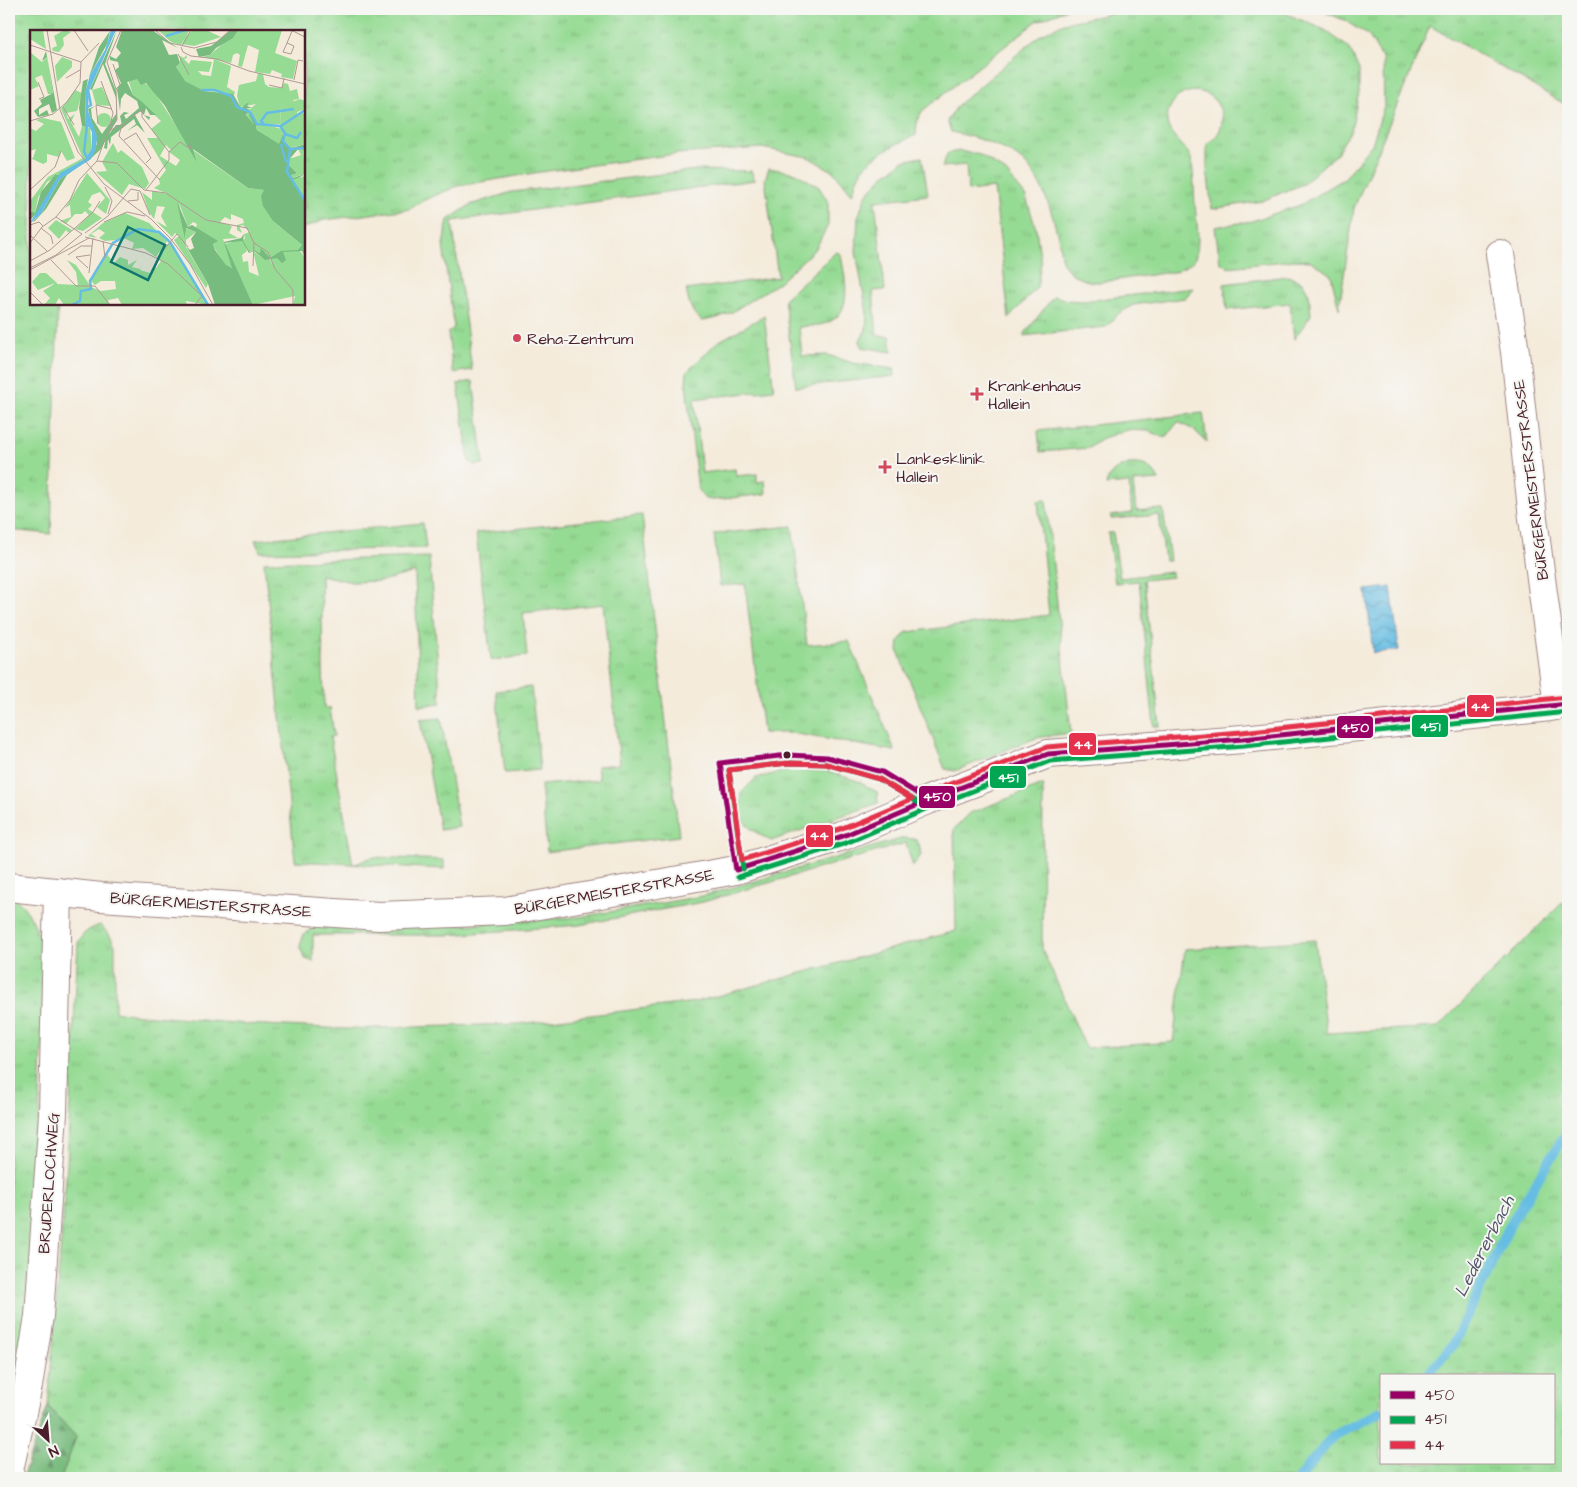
<svg xmlns="http://www.w3.org/2000/svg" width="1577" height="1487" font-family="'Architects Daughter',sans-serif">
<defs>
<pattern id="grass-tufts" width="24" height="20" patternUnits="userSpaceOnUse" patternTransform="scale(1.25)"><rect width="24" height="20" fill="#96db94"/><path d="M3 7l-1-3M5 7V3M7 7l1-3M15 17l-1-3M17 17v-4M19 17l1-3" fill="none" stroke="#83bc80"/></pattern>
<pattern id="forest-firs" width="22" height="20" patternUnits="userSpaceOnUse" patternTransform="scale(1.25)"><rect width="22" height="20" fill="#78bb7e"/><path d="M5 1l3.5 6h-7zM16 11l3.5 6h-7z" fill="#649767"/></pattern>
<pattern id="water-waves" width="16" height="10" patternUnits="userSpaceOnUse" patternTransform="scale(1.25)"><rect width="16" height="10" fill="#66bde3"/><path d="M0 5q4-4 8 0t8 0" fill="none" stroke="#5699b8"/></pattern>
</defs>
<rect width="100%" height="100%" fill="#f6f6f2"/>
<filter id="ink" filterUnits="userSpaceOnUse"><feTurbulence type="fractalNoise" baseFrequency=".02" numOctaves="2"/><feDisplacementMap in="SourceGraphic" scale="10" xChannelSelector="R" yChannelSelector="G"/><feConvolveMatrix kernelMatrix="1 2 1 2 8 2 1 2 1" color-interpolation-filters="sRGB"/></filter>
<filter id="wash" filterUnits="userSpaceOnUse"><feTurbulence type="fractalNoise" baseFrequency=".0096" numOctaves="4" result="noise"/><feDisplacementMap in="SourceGraphic" scale="20" xChannelSelector="R" yChannelSelector="G"/><feGaussianBlur stdDeviation="1.12" result="paint"/><feColorMatrix in="noise" values="0 0 0 0 0 0 0 0 0 0 0 0 0 0 0 0 0 1.4 0 .05"/><feComposite in="paint" operator="in"/></filter>
<g filter="url(#wash)">
<rect width="100%" height="100%" fill="#f4ebdb"/>
<!-- grass -->
<path fill="url(#grass-tufts)" stroke="#707d60" fill-rule="evenodd" d="M9,9h1058l-30,12 -115,90 -5,11 -1,13c-21,10 -49,21 -59,44 -2,5 -3,10 -5,15l-18,-22 -26,-15 -46,-9 -86,6 -136,18 -82,14 -36,15 -12,8 -86,11 -20,8v-197h-273v273h27l-7,230 -42,-4z
M1133,9h142l50,21 24,18 10,22v22l-8,38 -14,23 -34,31 -41,17 -50,8 -5,-40v-25c34,-21 4,-68 -28,-48 -5,4 -9,10 -11,16 -6,20 14,29 22,44 4,9 4,39 5,49 1,14 7,45 -2,56 -3,3 -12,8 -16,10 -8,3 -18,2 -26,4 -18,2 -36,6 -53,7 -13,0 -28,-6 -35,-19 -3,-7 -3,-18 -5,-26 -5,-23 -14,-50 -29,-69 -16,-20 -53,-31 -78,-36l-4,-11 11,-16 82,-70 24,-12z
M1317,9h251v97l-138,-80 -76,182 -15,101 -8,-34 -20,-14 -17,-1 -65,7 -9,-5 -5,-35 37,-6 48,-16 44,-26 28,-35 12,-38 -1,-46 -14,-24 -25,-16z
M960,151l20,4 26,17 20,25 10,32 5,34 -4,24 -28,31 -15,-130 -26,3 -2,-26 -24,2 6,-14z
M922,157l6,38 -53,6 10,89 -12,1 4,45h13l2,16 -31,-5 -1,-7 6,-10 1,-17 -11,-61 2,-35 8,-22 16,-18 21,-16z
M769,168l27,5 23,14 9,15v23l-12,23 -38,35 -46,29 -15,6 -15,3c-11,-8 -13,-18 -16,-31l92,-13 -13,-98z
M696,170l55,1 4,9 -303,41 20,149 -19,3 -5,-40 6,-6 -11,-82 5,-25 22,-15 42,-13z
M836,252l5,2c3,21 13,55 -10,67 -9,5 -22,5 -32,6l3,29 25,-1 26,8 41,6 1,7 -99,11 -12,-88z
M1288,276l14,6 7,12 2,21 -17,24 -4,-36 -63,7 -3,-26z
M1193,288l-8,10 -52,7 -15,9 -12,13 -83,9 31,-40 13,4 16,1z
M764,316l10,74 -80,9 8,74 33,-4 1,7 21,-2v8l8,-1 1,13 -52,6 -9,-1 -7,-9 -12,-106 1,-12 29,-29z
M473,381l11,83 -9,1 -6,-4 -11,-77z
M1203,413l4,29 -13,-12 -16,-8 -13,16 -16,-7 -22,-1 -24,8 -14,10 -49,4 -2,-21z
M1129,464c14,-1 23,2 30,16l-26,2 3,29 27,-2 7,52h-5l-6,-46 -48,4v-3l21,-3 -3,-30 -23,2c3,-13 11,-17 23,-21z
M1046,500l25,233 -35,5 -81,33 -10,-2 -47,-118 1,-10 8,-9 142,-17 -11,-114z
M642,515l37,321 -132,16 -6,-67 58,-5 -2,-14 23,-2 -17,-160 -80,9 4,43 -36,4 -15,-127z
M423,523l3,25 -166,4 -5,-12z
M792,526l15,119 42,-4 46,110 -104,-18h-28l-18,-149 -25,2 -6,-52z
M1108,533h5l7,45 52,-6v5l-28,3 16,146h-6l-15,-145 -24,2z
M429,557l12,146 -22,3 -4,-134 -33,9 -30,1 -31,-7 3,133h6l4,28 -4,1 23,128 19,-8 72,3v9l-149,-8 -31,-299z
M531,687l9,83 -35,3 -9,-82z
M441,718l18,109 -19,3 -20,-110z
M790,770l36,1 32,10 19,11 1,11 -107,38c-26,-14 -33,-19 -29,-49l14,-14z
M1043,785l-1,164 44,99 87,-6 12,-93 130,-9 12,93 111,-6 130,-130v581h-1507l15,-41 -28,-31 19,-241 11,-222c5,-11 11,-14 22,-18l9,9 6,11v66l16,3 114,10 101,5 173,-5 176,-22 261,-71 -2,-102 16,-16zM1381,1376h172v87h-172z
M904,838l11,1 4,5 2,11 -8,12 -7,-24 -203,59 -124,23 -130,10h-136v27l-9,-4 -4,-12 4,-12 11,-7 129,-1 135,-9 124,-21z
M9,896c6,1 8,4 12,8 19,21 20,42 24,69l-10,253 -7,119 -19,74z"/>
<!-- forest -->
<path fill="url(#forest-firs)" stroke="#616d54" d="M48,1406l28,31 -15,41h-39z"/>
<!-- water -->
<path fill="url(#water-waves)" stroke="#586e87" d="M1391,587l8,63 -26,3 -7,-63z"/>
<g fill="none" stroke-linecap="round" stroke-linejoin="round">
<!-- stream -->
<path stroke="#66bde3" stroke-width="10" d="M1426,1376l27,-31 58,-122 57,-93
M1299,1478l34,-42 48,-24"/>
</g>
</g>
<g filter="url(#ink)">
<g fill="none" stroke-linecap="round" stroke-linejoin="round">
<!-- street casing -->
<g stroke="#9f8583" stroke-width="30">
<path id="street" d="M1500,254l15,98 18,166 25,188
M9,887l92,10 278,19 126,-5 231,-41 107,-34 85,-36 120,-46 195,-15 307,-32 18,-3
M9,1470l19,-84 11,-70 14,-203 5,-221"/>
</g>
<!-- street -->
<use href="#street" stroke="#fff" stroke-width="28"/>
<!-- bus-1 casing -->
<g stroke="#f6f6f2" stroke-width="9">
<path id="bus-1" d="M736,870l107,-34 85,-36 120,-46 195,-15 325,-35
M736,870l-16,-107 68,-8 39,2 55,15 46,28"/>
</g>
<!-- bus-2 casing -->
<g stroke="#f6f6f2" stroke-width="9">
<path id="bus-2" d="M743,869l-14,-99 59,-7 38,1 53,15 45,27
M738,877l108,-34 85,-36 119,-46 194,-15 324,-34"/>
</g>
<!-- bus-3 casing -->
<g stroke="#f6f6f2" stroke-width="9">
<path id="bus-3" d="M788,763l38,1 53,15 33,20 -72,30 -98,31 -13,-90z
M929,792l118,-45 195,-15 325,-35"/>
</g>
<!-- bus-1 -->
<use href="#bus-1" stroke="#906" stroke-width="5"/>
<!-- bus-2 -->
<use href="#bus-2" stroke="#00a651" stroke-width="5"/>
<!-- bus-3 -->
<use href="#bus-3" stroke="#e5314c" stroke-width="5"/>
</g>
</g>
<!-- markers -->
<g fill="#d1495b" stroke="#f6f6f2" stroke-width="2">
<circle cx="517" cy="338" r="5"/>
<path d="M974.5 386.5h5v5h5v5h-5v5h-5v-5h-5v-5h5z"/>
<path d="M882.5 459.5h5v5h5v5h-5v5h-5v-5h-5v-5h5z"/>
</g>
<circle fill="#4a1f2b" stroke="#f6f6f2" stroke-width="2" cx="787" cy="755" r="4.5"/>
<g text-anchor="middle" stroke-width="4" stroke-linejoin="round" paint-order="stroke">
<!-- poi labels -->
<g font-size="16" fill="#4a1f2b" stroke="#f6f6f2" text-anchor="start">
<text x="527" y="344">Reha-Zentrum</text>
<text x="988" y="391">Krankenhaus<tspan x="988" dy="18">Hallein</tspan></text>
<text x="896" y="464">Lankesklinik<tspan x="896" dy="18">Hallein</tspan></text>
</g>
<!-- street labels -->
<g font-size="16" fill="#4a1f2b" stroke="#f6f6f2">
<text transform="translate(1530 480) rotate(-97)" y="6">BÜRGERMEISTERSTRASSE</text>
<text transform="translate(614 891) rotate(-10)" y="6">BÜRGERMEISTERSTRASSE</text>
<text transform="translate(211 904) rotate(4)" y="6">BÜRGERMEISTERSTRASSE</text>
<text transform="translate(48 1183) rotate(-86)" y="6">BRUDERLOCHWEG</text>
</g>
<!-- water labels -->
<g font-size="18" font-style="italic" fill="#54566b" stroke="#f6f6f2">
<text transform="translate(1484 1246) rotate(-63)" y="6">Ledererbach</text>
</g>
</g>
<!-- overview -->
<g transform="translate(30 30)">
<rect width="275" height="275" fill="#f4ebdb"/>
<path d="M0,0h13l3,19 -16,-10zM144,0l5,2 -5,3 16,-5 -4,6 7,-6h13l15,7 -27,9 -12,-2 4,-8 -5,9 -10,-3 -12,-11zM208,0h44l-7,23 22,8 -4,18 -12,-2 1,-3 -10,-4 -2,4 -15,-2 4,-22 -11,-5 -6,22 -4,-1 2,-11 -3,-2 -4,2 -2,8 -29,-6 8,-2zM0,22l12,10 5,-5 6,37h-5l-6,-19 -7,3 4,8 -9,4zM156,25l1,3 -3,1 5,5 2,-4 21,2 -3,10 -11,-1 4,4 9,1 3,-17 17,7 -4,21 8,5 -1,3 -35,-6 -16,-9 -7,-13 4,-4v-7l4,2zM32,27l10,4v6l-15,15 -2,-16zM228,43l5,1 2,10 4,3 12,1 3,-5 4,1 2,7 7,-2 2,10 -6,1 2,3 -14,3 -1,18h-22l-7,-12 3,13 -7,-7 -1,-10 4,1 6,-5 -16,3 -3,-11 2,-11 17,-4zM98,49h9l14,8 36,55 10,21 -4,-13 55,38 16,2 9,31 30,25 -4,4 6,7v48h-12l2,-9 -42,9 -21,-44 1,7 -7,-2 -11,-17 -2,-5 4,-3 -22,-11 2,-6 -4,-2 -5,5 -9,-24 7,36 -1,-11 11,4 -10,8v7l22,37 -2,4 -32,-48 5,-4 -4,-3 -3,4 -16,-16 11,6 -6,-11 4,-9 -8,-1 -3,13 -5,-7 -7,-20 10,8v-9l16,3 -14,-6 6,-4 -1,-5 7,-9 -19,-32h11l-7,-9 10,-8 -28,-26zM136,115l5,5 -2,2 11,8 -4,6 -16,-10zM201,184l12,5 1,4 -7,2v5l5,3 -3,-7 4,-1 7,7 -6,2 1,5 -20,5 -2,-5 15,-1 -9,-5 3,-7 -12,-4 5,-5 6,3zM215,215l5,7 3,-2 8,3v-2l10,8 1,6 -2,-6h-6l-11,-8 6,25 -10,-4 -1,-11 -5,1 -1,-7 5,-4zM45,60l7,3 -5,18 -11,2 2,6 7,-5 -4,8 8,15 3,-11 8,2 2,20 -7,11 -38,23 -9,16 -3,15 -3,1 -2,-13 18,-24 35,-19 -22,-49zM13,88l18,4 14,36 -8,3 -6,-10 -2,6 -12,-3v8l-4,2 -13,-6h3l3,-9 -6,2v-23l6,3 8,-7 -8,-4zM83,113l5,10 3,-3 21,17 7,16 -4,6 -16,-5 -7,11 -26,-23 11,-1 -5,-9zM57,143l23,27 -4,14 -9,-7 8,-9 -5,-6 -8,3 -4,7 4,3 -4,4 14,9 -19,13 -8,-2 14,-14 -4,-4 -3,3h-7l-9,10 -6,-3 11,-4 -1,-12 -5,3zM95,183l24,10 18,18 -4,7 7,-6 39,63 -23,-4 1,4h-65l-4,-7 -10,2 1,5h-45l-5,-7 -4,7h-11l6,-7 -7,-7 11,-7v-2l-7,-5v-3l10,9v1l21,1 -2,-13 -9,-12 9,5 15,22 10,4 15,-2 -1,-8h-14l-6,4 -4,-4 16,-27 7,9 6,-6 8,3v5l9,-5 -5,7 8,2 2,-5 -2,6 10,3 3,-6 3,1 5,-7 -3,-2 2,-8 -4,6 -13,-9 -11,1 2,-6 -8,-4 -21,2 -6,-3 6,-5 -6,-4 -8,5 6,4 -9,-2 15,-13zM26,190l16,10 -3,3 -3,-3 -7,9 -11,-11z" fill="#96db94" fill-rule="evenodd"/>
<path d="M87,0l-12,34 11,27 1,28 -16,30 -14,13 10,-18 -9,-35 7,-3 -4,3 1,9 10,16 14,-20v-16l-13,-34 -11,26 10,-2 -10,2 -2,-1zM92,0h30l26,18 -16,-8 7,15 8,-1 3,9 -4,4 9,14 19,10 29,3 8,14 8,-6 -2,4 5,2h-6l3,2 -3,5 8,10 -5,-10 2,-3 3,9 7,4 -5,1 1,4 22,13 5,-12 -1,7 9,10 13,-4v13l-2,-9h-4l-12,14 10,11 -4,5 12,-4 -13,8 13,19v56l-3,-6 -19,1 3,8 -4,3 -5,-5 -12,2 -11,-9 -5,2 -7,-12 -17,2 28,62h-38l-7,-21 -22,-38 4,4 4,-2 -3,-9 5,-7 -10,-4 -1,11 -8,-37 11,25 4,-2 26,16 -5,3 2,6 11,15 6,3 -8,-26 17,-4 3,-4 -1,7 7,11 4,-2 6,3 1,-5 9,10 11,-7 17,-1 4,-5 -29,-24 -10,-15 -2,-10 3,-6 -16,-2 -55,-39 4,14 -32,-57 -19,-23 -5,2 -4,-6 -10,3 6,13 8,6 15,14h-6l-4,-7 -2,7 6,2 -1,3 -9,-9 -5,4 10,18 -8,-8 -10,6 9,-7 -2,-5 -23,18 -1,8 -2,-6 -1,10 -3,-1 2,-10 10,-13h6l-2,-9 4,-4 5,1 -5,2 2,4 13,-11 -2,-7 -12,-8 -4,6 -1,12 -3,-22 4,-6 -6,-13 4,-3 -1,-5 -8,-2v-4l6,3 5,-6 -5,-6zM201,0h7l-5,8 -17,10 -6,7 -11,2 -3,-8 15,-3zM80,1l-3,13 -18,33 10,-30zM16,21l11,59 -5,3 -3,-9 -10,5v6l8,-5 2,5 -11,2 -4,-6 8,-7 -2,-4 13,-7 -6,-36 -5,4zM58,49l-3,17 1,31 -4,-1 -3,-18 4,-27zM52,134l-15,11 -21,34 -11,12 -3,1 9,-8 19,-35zM25,145h4l-20,36 -9,9v-9l5,2 6,-21z" fill="#78bb7e"/>
<path d="M270,69l5,2v8l-8,3 1,4 4,-4 3,3v29l-15,4 -7,-7 1,-9 -5,12 -22,-14 -1,-4 7,-2 19,5 -2,-5 1,-18zM273,118l2,26 -13,4 -1,-3 6,-2 -10,-9 2,-9 3,3 9,-3 -3,-6zM275,146v25l-14,-21z" fill="#96db94"/>
<path d="M34,0l7,2 -8,6 1,7 -5,7 -6,-1 -1,-3 5,-2 -3,-10zM10,243h6l9,10 -17,7 -6,-8z" fill="#96db94"/>
<path d="M72,57l9,19 -15,-1 -4,-15zM67 90a7 7 0 1 1 14 0a7 7 0 1 1-14 0Z" fill="#96db94"/>
<path d="M81,0h5l-27,61 -1,20 9,25 -1,13 -5,10 -31,20 -19,35 -11,9 30,-50 25,-14 7,-11v-16l-3,-5 -3,1 -1,-35 5,-18 15,-25z" fill="#66bde3"/>
<path fill="none" stroke="#66bde3" stroke-width="2.5" d="M136,6l20,-6M171,60h14l16,6 6,11 13,5 7,12 23,2 5,7 -2,8 7,8 15,-1M56,78l5,-3 -3,-15M234,94l-3,-3 6,-8 27,-4M57,96l-3,25 3,7M251,96l24,-16M255,104l12,4 4,-6M251,114l5,18M260,119l-3,23 18,29M42,275l8,-4 1,-10 10,-2 -1,-8 23,-38 25,-14 21,3 11,10 38,63"/>
<path fill="none" stroke="#b09995" stroke-width="1" d="M17,0l13,80 18,42 26,32 47,35 19,19 20,26 23,41M44,0l14,21M125,0l15,13 24,5 23,-6 13,-12M261,0l14,7M257,13l-4,9 8,2 3,-8 -7,-3 5,-12M0,15l51,17M152,16l9,-16M151,17l2,5 8,4 26,3 32,12 56,13M148,24l11,21M83,34l7,21 -4,4M36,48l14,-8M264,50l4,-20 5,1M71,51l12,32 -4,17M8,52l6,15 -5,2M239,55l13,3 2,-10M33,77l11,18M0,91l23,-7 14,-12 13,-19 1,-21 18,-19M68,94l-2,-19 16,4M92,98l9,-11 11,-7v7l27,35M79,101l13,-7 -3,12 41,44M94,110l12,-7 15,25 -5,5M67,131l20,2 27,27 22,3 40,27 41,8 7,15 14,9 7,17 18,21v15M75,157l7,14 -4,13M0,160l25,-23 6,-16M116,160l23,-30v-8l11,-10 12,8 -3,-7M98,171l10,-1v-8M74,192l23,-10 18,4M0,195l9,-3 4,4M11,198l10,8 2,8M55,203l23,-17 23,-27 9,2 10,24M52,204l-26,-17 14,-17 9,-20 18,-19 9,-25 11,-16 -1,-31 -9,-27 14,-32M0,205l17,16M55,207l61,16 22,11 34,32 -7,9M73,211l2,17M0,213l12,-16 14,-10M38,225l13,-9h11M127,228l20,-24 11,13M21,230l25,26h19l15,19M0,231l20,-11 43,-38 7,-11M223,236l1,-24M0,238l26,-13 26,-21M58,238l-12,-11 14,-2M0,240l59,-32M59,243l4,-35M0,262l13,13"/>
<path fill="#0f766e" fill-opacity="0.15" stroke="#0f766e" stroke-width="2.5" d="M98,197l37,18 -17,35 -37,-18z"/>
<rect width="275" height="275" fill="none" stroke="#4a1f2b" stroke-width="2.5"/>
</g>
<g stroke="#f6f6f2" stroke-width="2">
<rect x="1466" y="694" width="29" height="24" rx="5" fill="#e5314c"/>
<rect x="1411" y="714" width="38" height="24" rx="5" fill="#00a651"/>
<rect x="1336" y="715" width="38" height="24" rx="5" fill="#906"/>
<rect x="1068" y="732" width="29" height="24" rx="5" fill="#e5314c"/>
<rect x="989" y="765" width="38" height="24" rx="5" fill="#00a651"/>
<rect x="918" y="785" width="38" height="24" rx="5" fill="#906"/>
<rect x="805" y="824" width="29" height="24" rx="5" fill="#e5314c"/>
</g>
<g font-size="14" text-anchor="middle" font-weight="bold" fill="#fff">
<text x="1480" y="711">44</text>
<text x="1430" y="731">451</text>
<text x="1355" y="732">450</text>
<text x="1083" y="749">44</text>
<text x="1008" y="782">451</text>
<text x="937" y="801">450</text>
<text x="819" y="840">44</text>
</g>
<!-- margin -->
<rect width="1577" height="1487" fill="none" stroke="#f6f6f2" stroke-width="30"/>
<!-- legend -->
<rect x="1380" y="1374" width="175" height="90" fill="#f6f6f2" stroke="#b1a0a2"/>
<rect x="1390" y="1391" width="25" height="8" fill="#990066" stroke="#b1a0a2"/>
<text x="1424" y="1400" font-size="15" fill="#4a1f2b">450</text>
<rect x="1390" y="1416" width="25" height="8" fill="#00a651" stroke="#b1a0a2"/>
<text x="1424" y="1424" font-size="15" fill="#4a1f2b">451</text>
<rect x="1390" y="1441" width="25" height="8" fill="#e5314c" stroke="#b1a0a2"/>
<text x="1424" y="1450" font-size="15" fill="#4a1f2b">44</text>
<!-- north arrow -->
<g transform="translate(48 1440) rotate(154)" stroke="#f6f6f2" stroke-width="4" paint-order="stroke">
<path d="M0-4L9 19L0 12L-9 19Z" fill="#4a1f2b"/>
<text y="-8" font-size="14" font-weight="bold" text-anchor="middle" fill="#4a1f2b">N</text>
</g>
</svg>
